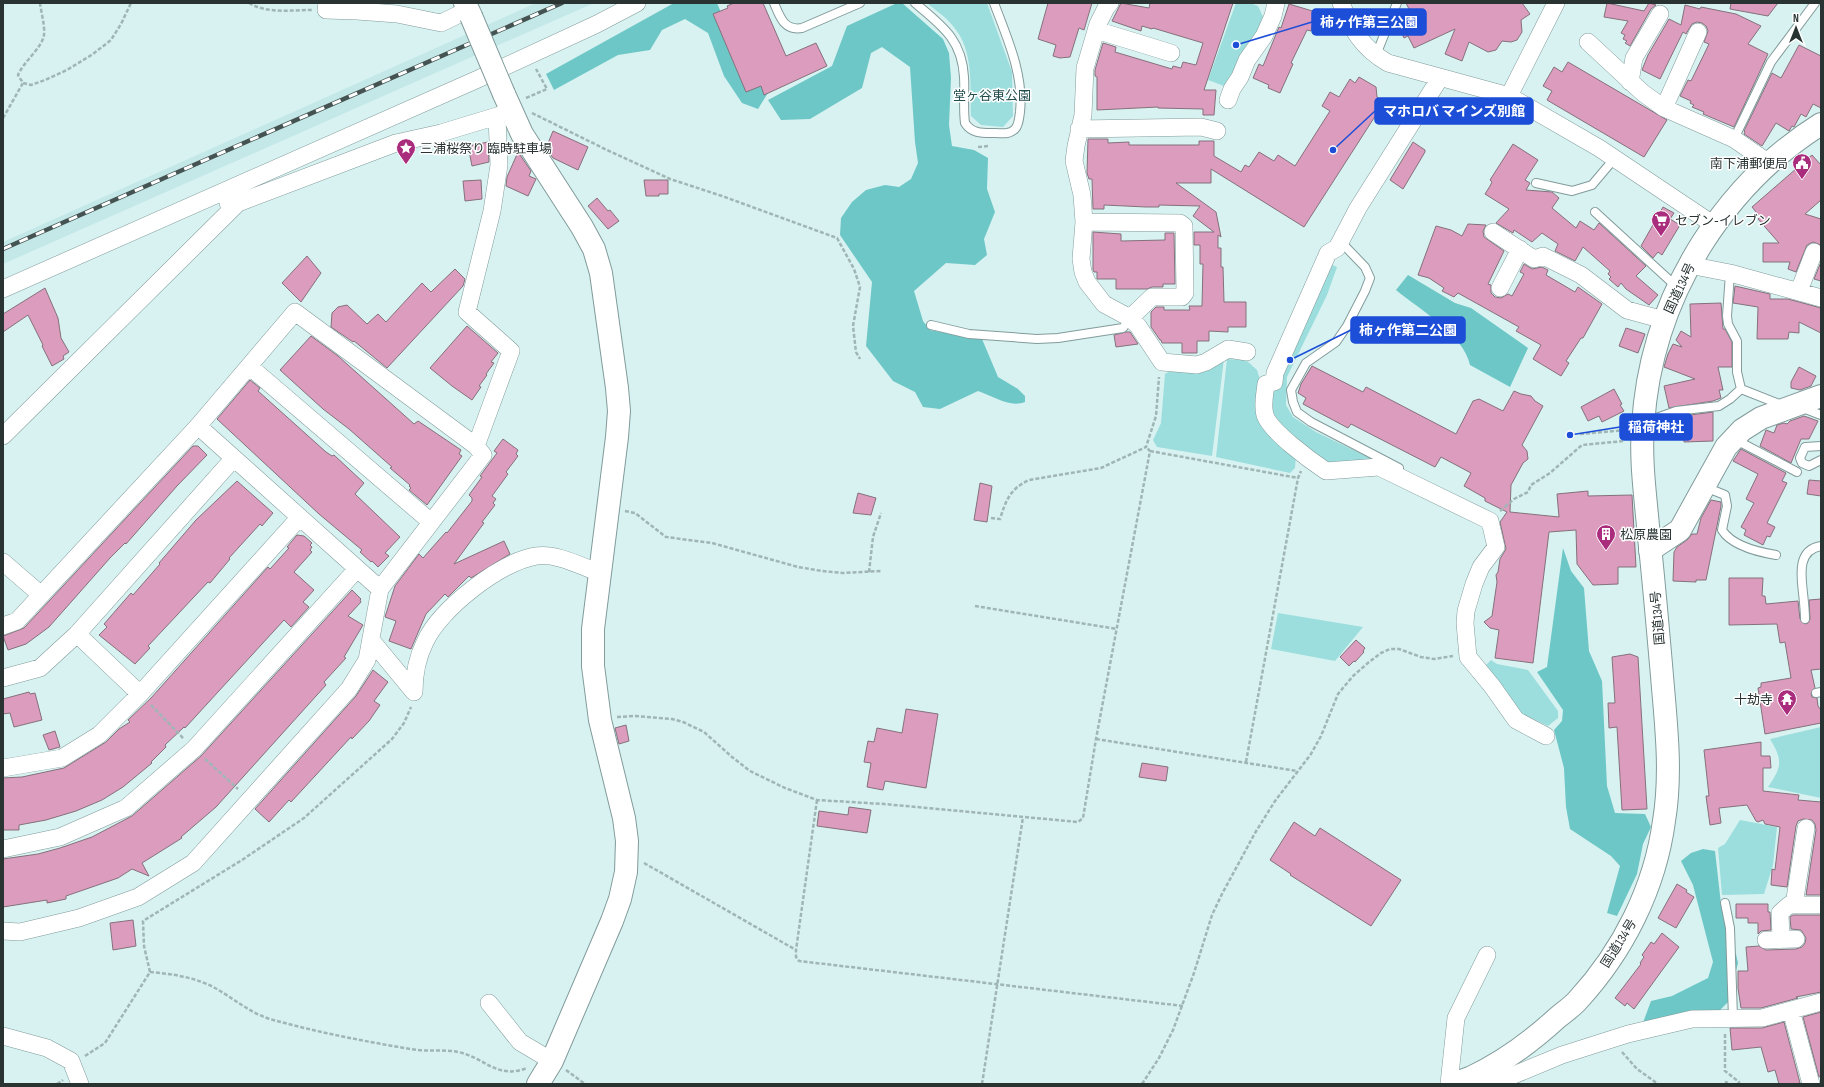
<svg xmlns="http://www.w3.org/2000/svg" width="1824" height="1087" font-family="'Sofia Sans Condensed','Noto Sans JP',sans-serif">
<rect width="100%" height="100%" fill="#d7f2f1"/>
<!-- built -->
<path fill="#c4e8e8" d="M536,3h58l-591,261v-22z"/>
<!-- green -->
<path fill="#9cdedd" d="M927,3h60l25,69 1,44 -10,11 -22,-2 -10,-9c-1,-31 3,-66 -18,-90 -7,-9 -18,-16 -26,-23z
M1236,3h14l8,3 7,15 -35,64 -6,1 -16,-6z
M1326,262l11,5 -10,28 -40,82 -1,28 7,12 23,15 62,30 -51,5 -56,-48 -2,-34z
M1224,359l-12,97 -55,-9 -4,-7 8,-17 4,-49 9,-5z
M1227,359l19,1 11,10 4,13 -1,15 36,57 -1,13 -5,5 -74,-16z
M1278,613l85,14 -28,34 -64,-12z
M1491,660l6,4 31,6 30,41v7l-10,8 -27,-13 -35,-48z
M1821,727v71l-53,-11c14,-20 15,-27 2,-48z
M1740,820l37,7 -4,38 -9,29 -42,1 -4,-47 7,-4z"/>
<!-- forest -->
<path fill="#6dc7c7" d="M674,3h43l12,28 42,57 -13,21 -16,-6 -18,-27 -16,-43 -23,-14 -23,11 -12,20 -32,5 -64,35 -8,-16z
M897,3h5l41,36 6,14 2,25 -2,47 3,21 22,4 14,8 -1,31 8,23 -11,27 3,16 -12,10 -29,-2 -32,28 9,30 7,9 52,9 16,38 20,12 7,7v6c-15,6 -32,-6 -47,-11l-38,18 -17,-2 -8,-15 -22,-11 -27,-35 6,-64 -32,-47 1,-17 11,-16 14,-12 19,-5 14,2 12,-8 7,-16 -3,-21 -5,-75 -28,-20 -11,6 -9,35 -52,31 -29,1 -13,-20 64,-34 15,-40z
M1408,275l47,28 16,5 57,40 -18,39 -40,-22c-6,-30 -51,-56 -74,-75z
M1563,548l8,23 13,17 5,63 13,30 5,105 8,27 30,1 6,13 -8,17 -6,30 -20,42 -10,-3 13,-47 -9,-10 -41,-27 -4,-22 -2,-39 -10,-38 8,-9 1,-11 -26,-38 10,-5z
M1703,849l12,2 6,53 6,23 -1,13 10,14 2,9 -4,15 -1,19 -14,14 -78,17 10,-27 21,-5 36,-18 5,-16 -20,-77 -12,-24 10,-8z"/>
<!-- building -->
<path fill="#db9cbe" stroke="#85717b" d="M734,3h29l23,53 30,-13 11,23 -63,29 -3,-9 -15,6 -33,-78 15,-6 -1,-2z
M1048,3h44l-8,27 -5,-2 -9,29 -10,1 -7,-2 3,-11 -18,-6z
M1121,3l28,5 1,-5h83l-29,87h12l-2,25h-11v-6l-45,-1v-1l-61,3v-33l-2,-1v-6l8,-27 13,4 -1,5 57,17 1,-3 8,2 2,-6 13,3 7,-22 -50,-15 -1,1 -10,-3 -1,5 -29,-10z
M1406,3h116l8,11 -9,6 1,12 -5,8 -6,2 -9,-1 -6,9 -8,2 -19,-10 -7,19 -17,-7 10,-25 -41,19 -6,-12 -4,2 -5,-11 3,-1 -1,-4 12,-5z
M1607,3l37,8 5,-8 7,2 -5,4 -21,37 -5,-3 2,-2 -4,-2 2,-4 -4,-2 7,-12 -24,-4z
M1731,3h47l-10,13 -38,-7z
M1289,4l37,11 -3,11 -10,-3 -2,8 -4,-1 -16,33 2,1 -13,29 -12,-5 1,-3 -16,-7 6,-14 4,2 16,-39 2,1z
M1685,5l15,4 1,-2 35,7 25,12 -13,18 20,10 -34,73 -31,-13 1,-2 -12,-5 2,-2 -4,-2 1,-2 -11,-5 8,-16 3,1 18,-37 -5,-2 4,-11 -2,-5 -4,-3 -5,-1 -5,2 -6,10 -3,-2 -23,47 -18,-9 6,-15 21,-36 12,6z
M1799,45l22,11v52l-8,-4 -7,13 -5,-3 -7,13 -2,-1 -3,5 -13,-8 -14,23 -18,-12 1,-2 -1,-1 28,-58 9,5z
M1568,62l99,58 -23,37 -97,-57 5,-9 -9,-5 11,-19 8,5z
M1359,77l17,10 1,10 5,4 -3,4 2,2 -77,120 -93,-58v14h-35l40,29 5,25 -3,-2v13h3v19h2l1,35h22v25h-18v5l-19,-1v10h-12v12h-15v-10h-20l-1,-3h-1l-9,-13v-15l5,-5h8v3h26l-1,-4h13l1,-42h-3v-19h-6v-13h20l-21,-16 7,-10 -41,-1v2h-13l-42,-2v4h-11l-1,-30h-3l-2,-6 1,-34h20v4l21,-1v3h70v-4h15v15l27,16 4,-7 4,2 10,-15 15,9 4,-6 17,11 35,-55 -8,-5 8,-14 9,5 11,-18 5,4z
M553,131l35,16 -10,23 -25,-12 -7,-10z
M488,142l1,20 -17,4 -4,-20z
M1413,142l12,8v2l-22,37 -13,-9z
M1513,144l25,16 -13,20 5,3 -4,7 26,2 7,6 -7,10 24,20 4,-7 14,9 5,-7 47,43 -10,10 22,19 -9,10 -23,-16 -5,-6 -3,4 -9,-8 2,-2 -3,-3 2,-3 -27,-24 -8,14 -20,-10 3,-7 -16,-11 -10,9 -18,-12 -1,3 -17,-10 13,-14 -24,-15 5,-8 2,-4 -2,-2z
M518,152l13,19 -2,5 7,3 -8,17 -22,-10 1,-9z
M1812,155l9,10v35l-16,14 16,5v26l-8,-3 -6,3 -11,27 -8,-3 2,-7h-27v-19h16l-21,-24 2,-2 -8,-10z
M481,180l1,19 -17,2 -2,-20z
M644,180h24v14h-9v2h-13z
M597,198l11,13 2,-1 9,11 -11,8 -20,-23z
M1663,207l11,6 -4,6 10,6 -18,30 -4,-3 -5,6 -12,-12z
M1468,224l18,1 -3,6 1,6 20,14 -16,33 3,1v8l4,4 6,1 7,-4 4,2 12,-22 -4,-2 4,-8 8,5 10,-2 6,3 -2,5 29,17 3,-5 24,17 -19,34h-2l-15,23 3,2 -8,13 -28,-17 8,-14 -25,-14 3,-4 -61,-34 -4,4 -12,-6 2,-3 -15,-10 -11,-3 18,-49 15,4 11,6z
M1093,232l28,2v7l44,-1v-7h9l1,51h-12v3h-11l-5,2h-31v-10h-19v-7h-3l-1,-2z
M307,256l14,17 -20,29 -19,-19z
M1821,262v19l-7,-2z
M455,269l10,10 -2,7 -76,82 -33,-27 -1,1 -22,-15 1,-14 6,-6 9,-2 20,19 11,-10 8,8 36,-39 9,9z
M1735,286l35,8v5h18l33,9v25l-22,-11v11l-10,-1 -1,7h-31l1,-32 -25,-4z
M45,288l13,30 3,20 8,14 -6,4 1,3 -12,7 -10,-20 1,-1 -15,-30 -25,17v-18z
M1721,303l2,26h2l7,13v25h-14l5,23h-4l2,8 -8,3 -44,7 -5,-22 31,-7 -31,-12 4,-13 5,-10 9,3 -6,-7 5,-9 10,6 -1,-33z
M467,326l31,27 -7,9 3,1 -8,11 1,1 -8,11 2,1 -9,13 -20,-14 -22,-18z
M1626,328l19,6 -7,19 -19,-7z
M1126,332h4l8,12 -22,3 -2,-12z
M311,336l27,20 76,68 4,-3 43,29 -2,4 3,2 -35,49 -18,-15 2,-2 -2,-2 1,-1 -20,-17 2,-1 -43,-38 -26,-20 -43,-39z
M1312,366l51,26 3,-5 90,47 17,-33 6,-2 24,12 11,-20 7,3 10,2 4,5 8,5 -21,39 5,6 1,8 -5,4 -12,22 -1,27 49,5 -2,-23 31,-3v5l44,-1 4,72h-18v17l-25,1 -16,-21 -1,-34 -27,2 -16,131 -38,-5 4,-28 -9,-2 -6,-6 8,-6 5,-34 -1,-7 2,-3 2,-13 6,-10 -6,-27 7,-10 -22,-11v-3l-21,-12 7,-13 -30,-16 -6,10 -84,-43 -3,4 -45,-24 3,-6 -8,-5 3,-9z
M1799,367l17,9 -5,10 -11,4 -9,-2v-6z
M250,380l10,8 -2,3 68,61 6,4 2,-1 30,28 -9,11 45,43 -15,16 4,3 -11,11 -6,-6 -1,1 -11,-10 2,-2 -43,-36 -102,-95z
M1614,389l8,15 -2,1 4,6 -22,11 -3,-6 -11,5 -7,-14z
M1713,412v29l-29,1 -1,-26z
M1804,416l14,5 -9,18h-8l-10,24 -31,-17 6,-16 8,3 3,-8 7,-2 3,1 3,-3z
M503,439l15,11 -2,4 2,2 -12,16 2,2 -16,22 4,3 -3,4 2,2 -13,17 2,1 -30,41 50,-23 6,13 -39,24 -2,-2 -21,21 -3,-3 -19,20 -15,35 -22,-8 7,-20 -11,-4 10,-31 24,-32 4,4 23,-26 1,1 25,-32v-3l-3,-3 13,-18 -2,-1 17,-23 -3,-2z
M193,446h5l9,9 -30,31 -51,58 -1,-1 -15,15 -61,69 -23,17 -18,6 -5,-14 21,-8z
M1741,449l45,24 -4,8 5,2 -20,40 8,4 -5,10 -3,-1 -4,9 -19,-10 2,-5 -5,-3 13,-24 -8,-4 12,-25 -25,-13z
M1809,480l12,1v15l-14,-2z
M237,481l36,32 -11,13 -2,-2 -31,34 1,1 -20,24 -2,-1 -60,64 2,2 -15,16 -36,-29 8,-8 -3,-3 27,-31 2,2 27,-31 -1,-1 37,-43z
M980,483l12,3 -5,36 -13,-2z
M858,493l18,5 -5,17 -18,-2z
M1711,500l10,2v4l-15,74h-10v2l-23,-1 1,-29 3,-5 10,-7 5,-6h5l4,-16z
M297,535l7,1 8,7 -2,2 2,2 -2,3 2,2 -18,20 20,18 -11,12 6,5 -18,20 -7,-7 -99,108 -1,-1 -19,18 1,2 -15,15 1,1 -29,24 -21,13 -26,11 -30,9 -27,5v5h-16v-52l19,-1 42,-9 42,-26 13,-13 11,-7 -2,-2 23,-22 117,-131 2,2 19,-21 -2,-1z
M1729,578h34l-1,18h3l1,8 32,-3 2,18 5,5 3,-1 2,-4 -1,-19 12,-1v70l-10,1 4,18 -4,6 1,3 5,1 1,8 3,4v13l-56,11 -7,-46 3,-1v-4l30,-5 -6,-36 -5,1 -3,-19 -48,1z
M352,590l9,9 -1,1 1,2 -13,14 15,9 -19,32 2,1 -22,24 2,3 -110,122 -35,30 1,1 -40,25 7,13 -17,-7 -14,9 -52,18v3l-19,4v-3l-44,7v-48l35,-5 22,-6 32,-11 40,-21 69,-60z
M1356,640l9,8 -2,3 1,1 -9,10 -1,-1 -5,5 -9,-9z
M1630,654l8,3 9,152 -25,1 -5,-83 -8,1 -1,-25h7l-3,-46z
M373,670l15,12 -14,19 6,4 -11,16 -17,18 -1,-2 -60,65 -2,-2 -20,22 -14,-13 101,-113z
M29,692l1,2 5,-1 7,27 -28,7 -4,-14 -7,1v-15z
M906,709l32,5 -12,74 -41,-7 -2,9 -16,-3 4,-24 -7,-1 4,-21 6,1 3,-14 25,5z
M626,725l3,16 -10,3 -4,-16z
M55,731l5,16 -11,3 -6,-15z
M1761,742v14h9l1,12h-8v23l36,4 -1,5 23,2v93h-15l10,-65 -1,-6 -3,-4 -9,-1 -5,2 -2,5 -9,61 -16,-2 1,-16 3,1 5,-43 -15,-3 -2,-4 -5,2 -2,-1 -9,-16 -28,3 2,15 -11,2 -4,-29h3l-5,-46z
M1142,763l26,4 -2,14 -27,-4z
M849,807l22,3 -4,23 -50,-7 2,-15 29,4z
M1294,822l21,14 5,-8 81,52 -30,46 -81,-51 1,-1 -21,-14z
M1677,884l10,6 -1,2 8,5 -18,31 -18,-10z
M1736,904h32v8h2l1,18 -10,1 -3,3v-11h-10v-5h-12z
M1793,915h28v77l-25,5 2,1 -37,10h-20l-3,-20v-17h10l-2,-24 13,-1 7,4 30,-1 6,-2 3,-4 1,-5 -5,-8 -10,-1 -1,-12z
M133,920l3,26 -23,4 -3,-27z
M1662,933l17,14 -45,62 -7,-6 -2,3 -10,-8 26,-34 -1,-1 4,-6 -2,-2 9,-13 3,2z
M1821,1012v64l-2,1 -16,-60z
M1784,1022l16,61 -6,1h-15l-4,-14 -7,2 -7,-25 -29,3 -2,-22h32z"/>
<g fill="none" stroke-linecap="round" stroke-linejoin="round">
<!-- lane casing -->
<g stroke="#829b9b" stroke-width="10">
<path id="lane" d="M774,3c6,14 10,28 28,25l58,-25
M915,3c26,22 47,36 49,74 1,16 -1,31 1,46 7,11 18,10 30,10 7,0 14,2 20,-4 4,-4 4,-11 5,-17 4,-38 -13,-74 -26,-109
M1376,55l21,-52
M1734,139l37,-77 44,-59
M1536,183l36,8 20,-6 22,-26
M1595,212l83,76
M1340,241l25,26 5,11 -5,13 -18,35 -11,16 -30,21 -15,27 2,12 4,10 14,10 88,46
M931,325l38,9 68,5 21,-1 65,-10 7,-10
M1741,389l43,17
M1803,408l18,7
M1645,422l31,-11 43,-5 11,-7 11,-10 -4,-17v-31l-9,-17 -1,-8 3,-43
M1734,439l63,33
M1821,446l-16,1 -5,11 2,5 7,3 12,-6
M1705,487l20,8 2,11 -5,24c10,16 36,22 54,25
M1805,619c0,-8 -1,-17 -2,-26 -2,-18 -6,-43 18,-47
M1816,693l5,-1
M1725,903l5,25 3,90"/>
</g>
<!-- street casing -->
<g stroke="#829b9b" stroke-width="18">
<path id="street" d="M327,3l-1,7 31,1 40,3 44,9 27,-13
M1110,3l-4,5 -8,16 -13,44 -2,47 -7,31 -2,15 8,34 2,27 -3,37 2,13 4,10 17,22 26,14 8,8 24,36 35,3 9,-3 22,-13 19,3
M1341,3c11,27 21,45 47,60l121,33 90,52 115,77
M1096,30l75,23
M1588,42l55,51 21,15 70,31 35,24
M1440,78l-82,130 -21,40 -9,5 -53,120 -1,9 -8,2c-1,9 -4,21 -1,31 5,16 46,46 61,56l53,-4 111,54 6,26 -15,20 -7,17 -8,27 -1,12 3,34 24,29 24,34 30,16
M1630,82l4,-24 26,-44
M1509,96l47,-93
M1228,100l4,-11 8,-12 7,-17 17,-24 9,-20 3,-13
M1664,108l34,-76
M1079,129l122,-2 16,4
M228,203h10l158,-60 45,-10 66,-20
M1084,222l96,1 4,3 1,67 -3,4h-30l-22,21
M1493,232l41,27 9,-3 38,19 46,35 37,10
M1689,265l41,8 91,25
M1500,288l20,-39
M3,289l475,-210 119,-55 40,-21
M1799,291l15,-39
M249,366l182,156
M198,426l182,163
M3,436l235,-233
M476,446l35,-95 -44,-39 25,-101 7,-46 -2,-48
M3,562l37,32
M3,626l14,-5 181,-195 97,-114 181,134 7,9 -103,134 -13,71 -18,29 -156,174 -55,34 -59,21 -59,14 -17,-1
M77,634l157,-176
M371,640l43,52
M3,678l37,-10 37,-34 63,60
M414,692c0,-18 3,-34 11,-50 15,-33 75,-80 111,-86 21,-3 44,10 64,17
M3,768l59,-10 37,-23 41,-41 160,-177
M3,849l57,-12 66,-29 68,-59 163,-180
M1794,905l12,-77
M1766,940l30,-1
M1781,940l-1,-27 9,-8h32
M489,1003l31,39 32,19
M1791,1010l20,74
M3,1036l44,12 24,13 9,23
M1449,1084l7,-66 31,-63
M1492,1084l70,-29 66,-21 64,-15 70,-1 59,-16"/>
</g>
<!-- secondary casing -->
<g stroke="#829b9b" stroke-width="24">
<path id="secondary" d="M465,3l6,13
M504,94l18,40 60,93 12,22 7,24 16,115 2,23 -2,26 -24,192v37l7,54 24,98 3,23 -1,31 -6,27 -8,22 -60,140 -14,23
M1650,550l30,-20 46,-83 16,-17 19,-12 60,-22"/>
</g>
<!-- highway casing -->
<g stroke="#829b9b" stroke-width="24">
<path id="highway" d="M1454,1084c5,-3 10,-4 16,-6 32,-15 61,-36 87,-60 7,-6 15,-11 21,-18 45,-49 77,-112 86,-179 8,-48 2,-97 -2,-145 -4,-46 -8,-93 -13,-139 -3,-37 -9,-75 -6,-112 4,-65 25,-128 60,-183 31,-48 70,-88 118,-118"/>
</g>
<!-- path -->
<path stroke="#a0b6b5" stroke-width="2.5" stroke-dasharray="4 2" stroke-linecap="butt" d="M40,3c1,9 5,22 4,32 -2,13 -20,26 -26,40l5,8 8,2 14,-5 22,-10 26,-16 18,-14 10,-16 10,-21
M249,3c18,11 42,7 63,7
M526,98l21,-9 -11,-20
M532,113l75,37 63,29 52,17 115,42 17,31 6,18 -7,39 3,26 4,7
M3,118l20,-35
M978,147l11,-1
M1580,434l46,-4
M1150,451l148,27
M625,511l10,2 31,24 46,6 86,24 24,4 21,2 38,-2
M1500,511l14,-12 14,-7 3,-7 19,-12 32,-28 42,-4
M991,518l9,1c6,-19 10,-30 29,-39l72,-12 45,-21 10,-31 3,-39
M869,572l4,-35 8,-24
M975,606l142,23
M151,705l33,34
M617,717l18,-1 37,3 11,3 21,10 28,25 18,14 35,17 32,12 67,4 194,18 5,-4 13,-79 54,-288 -4,-4
M1096,739l201,32
M205,759l33,30
M1246,762l52,-284 3,-7
M817,800l-21,150v7l3,4 384,45
M644,863l152,87
M150,972c22,2 45,5 65,16 18,10 35,25 55,31 46,13 93,22 140,30 16,3 33,0 48,3 26,5 39,28 69,16
M1725,1034v37l14,11 -1,2
M1622,1052l15,17 21,15
M85,1056l20,-13 45,-71 -6,-26 -1,-25 99,-61 62,-42 88,-79 12,-16 7,-16
M566,1070l19,14
M57,1084l6,-4
M982,1084l41,-267
M1142,1084l17,-26 14,-28 21,-57 18,-58 10,-21 33,-61 20,-32 36,-47 10,-18 17,-42 15,-18 16,-14 12,-9 9,-4h9l22,8 13,2 19,-3
M1726,1084v-2l4,2"/>
<!-- lane -->
<use href="#lane" stroke="#fff" stroke-width="8"/>
<!-- street -->
<use href="#street" stroke="#fff" stroke-width="17"/>
<!-- secondary -->
<use href="#secondary" stroke="#fff" stroke-width="22"/>
<!-- highway -->
<use href="#highway" stroke="#fff" stroke-width="22"/>
<!-- rail casing -->
<g stroke="#455352" stroke-width="4.5">
<path id="rail" d="M3,249l559,-246"/>
</g>
<!-- rail -->
<use href="#rail" stroke="#fff" stroke-width="3" stroke-dasharray="9" stroke-linecap="butt"/>
<!-- secondary-bridge casing -->
<g stroke="#829b9b" stroke-width="24" stroke-linecap="butt">
<path id="secondary-bridge" d="M471,16l33,78"/>
</g>
<!-- secondary-bridge -->
<use href="#secondary-bridge" stroke="#fff" stroke-width="22"/>
</g>
<!-- icons -->
<defs>
<g id="sight-pin" transform="scale(1)"><path d="M0 17L-7.5 6A9.5 9.5 0 1 1 7.5 6Z" fill="#a92c7d" stroke="#fff"/><path d="M0-6L1.8-2.2L6-1.7L2.9 1.2L3.7 5.4L0 3.3L-3.7 5.4L-2.9 1.2L-6-1.7L-1.8-2.2Z" fill="#fff"/></g>
<g id="civic-pin" transform="scale(1)"><path d="M0 17L-7.5 6A9.5 9.5 0 1 1 7.5 6Z" fill="#a92c7d" stroke="#fff"/><path d="M-.6-6.5H3V-4.5H.6V-3L4-1V1h2V6H-6V1h2V-1L-.6-3ZM-1.2 2.5V6h2.4V2.5Z" fill="#fff"/></g>
<g id="supermarket-pin" transform="scale(1)"><path d="M0 17L-7.5 6A9.5 9.5 0 1 1 7.5 6Z" fill="#a92c7d" stroke="#fff"/><path d="M-6-5.5h2.5l.6 2H6L4.5 2H-2.5L-4.4-4H-6ZM-1.5 3.2a1.3 1.3 0 1 0 .1 0ZM3 3.2a1.3 1.3 0 1 0 .1 0Z" fill="#fff"/></g>
<g id="building-pin" transform="scale(1)"><path d="M0 17L-7.5 6A9.5 9.5 0 1 1 7.5 6Z" fill="#a92c7d" stroke="#fff"/><path d="M-4-6H4V6H1V3H-1V6H-4ZM-2.5-4.3h1.7v1.8h-1.7ZM.8-4.3h1.7v1.8H.8ZM-2.5-1h1.7V.8h-1.7ZM.8-1h1.7V.8H.8Z" fill="#fff"/></g>
<g id="temple-pin" transform="scale(1)"><path d="M0 17L-7.5 6A9.5 9.5 0 1 1 7.5 6Z" fill="#a92c7d" stroke="#fff"/><path d="M0-6L5-2H3V0L6.5 2.5H4V6H1.5V3h-3V6H-4V2.5H-6.5L-3 0V-2H-5Z" fill="#fff"/></g>
</defs>
<g fill-rule="evenodd">
<use href="#sight-pin" x="406" y="148"/>
<use href="#civic-pin" x="1802" y="163"/>
<use href="#supermarket-pin" x="1661" y="220"/>
<use href="#building-pin" x="1606" y="534"/>
<use href="#temple-pin" x="1787" y="699"/>
</g>
<g text-anchor="middle" stroke-width="3" stroke-linejoin="round" paint-order="stroke">
<!-- park labels -->
<g font-size="13" fill="#224c4c" stroke="#fff">
<text x="992" y="100">堂ヶ谷東公園</text>
</g>
<!-- poi labels -->
<g font-size="13" fill="#283332" stroke="#fff" text-anchor="start">
<text x="420" y="153">三浦桜祭り 臨時駐車場</text>
<text x="1788" y="168" text-anchor="end">南下浦郵便局</text>
<text x="1675" y="225">セブン-イレブン</text>
<text x="1620" y="539">松原農園</text>
<text x="1773" y="704" text-anchor="end">十劫寺</text>
</g>
<!-- street labels -->
<g font-size="13" fill="#283332" stroke="#fff">
<text transform="translate(1679 288) rotate(-65)" y="5">国道134号</text>
<text transform="translate(1657 618) rotate(-95)" y="5">国道134号</text>
<text transform="translate(1618 943) rotate(-58)" y="5">国道134号</text>
</g>
</g>
<!-- callouts -->
<path fill="none" stroke="#1d4ed8" stroke-width="1.5" d="M1236 45L1312 22M1333 150L1375 111M1290 360L1351 330M1570 435L1620 427"/>
<g fill="#1d4ed8" stroke="#fff" stroke-width="1.5">
<circle cx="1236" cy="45" r="4"/>
<circle cx="1333" cy="150" r="4"/>
<circle cx="1290" cy="360" r="4"/>
<circle cx="1570" cy="435" r="4"/>
</g>
<g fill="#1d4ed8" stroke="#1d4ed8" stroke-width="1.5">
<rect x="1312" y="9" width="114" height="26" rx="4"/>
<rect x="1375" y="98" width="158" height="26" rx="4"/>
<rect x="1351" y="317" width="114" height="26" rx="4"/>
<rect x="1620" y="414" width="72" height="26" rx="4"/>
</g>
<g font-size="14" text-anchor="middle" font-weight="bold" fill="#fff">
<text x="1369" y="27">柿ヶ作第三公園</text>
<text x="1454" y="116">マホロバ マインズ別館</text>
<text x="1408" y="335">柿ヶ作第二公園</text>
<text x="1656" y="432">稲荷神社</text>
</g>
<!-- border -->
<rect width="1824" height="1087" fill="none" stroke="#283332" stroke-width="8"/>
<!-- north arrow -->
<g transform="translate(1796 28)" stroke="#ffffff" stroke-width="3" paint-order="stroke">
<path d="M0-3L7 15L0 10L-7 15Z" fill="#283332"/>
<text y="-6" font-size="11" font-weight="bold" text-anchor="middle" fill="#283332">N</text>
</g>
</svg>
